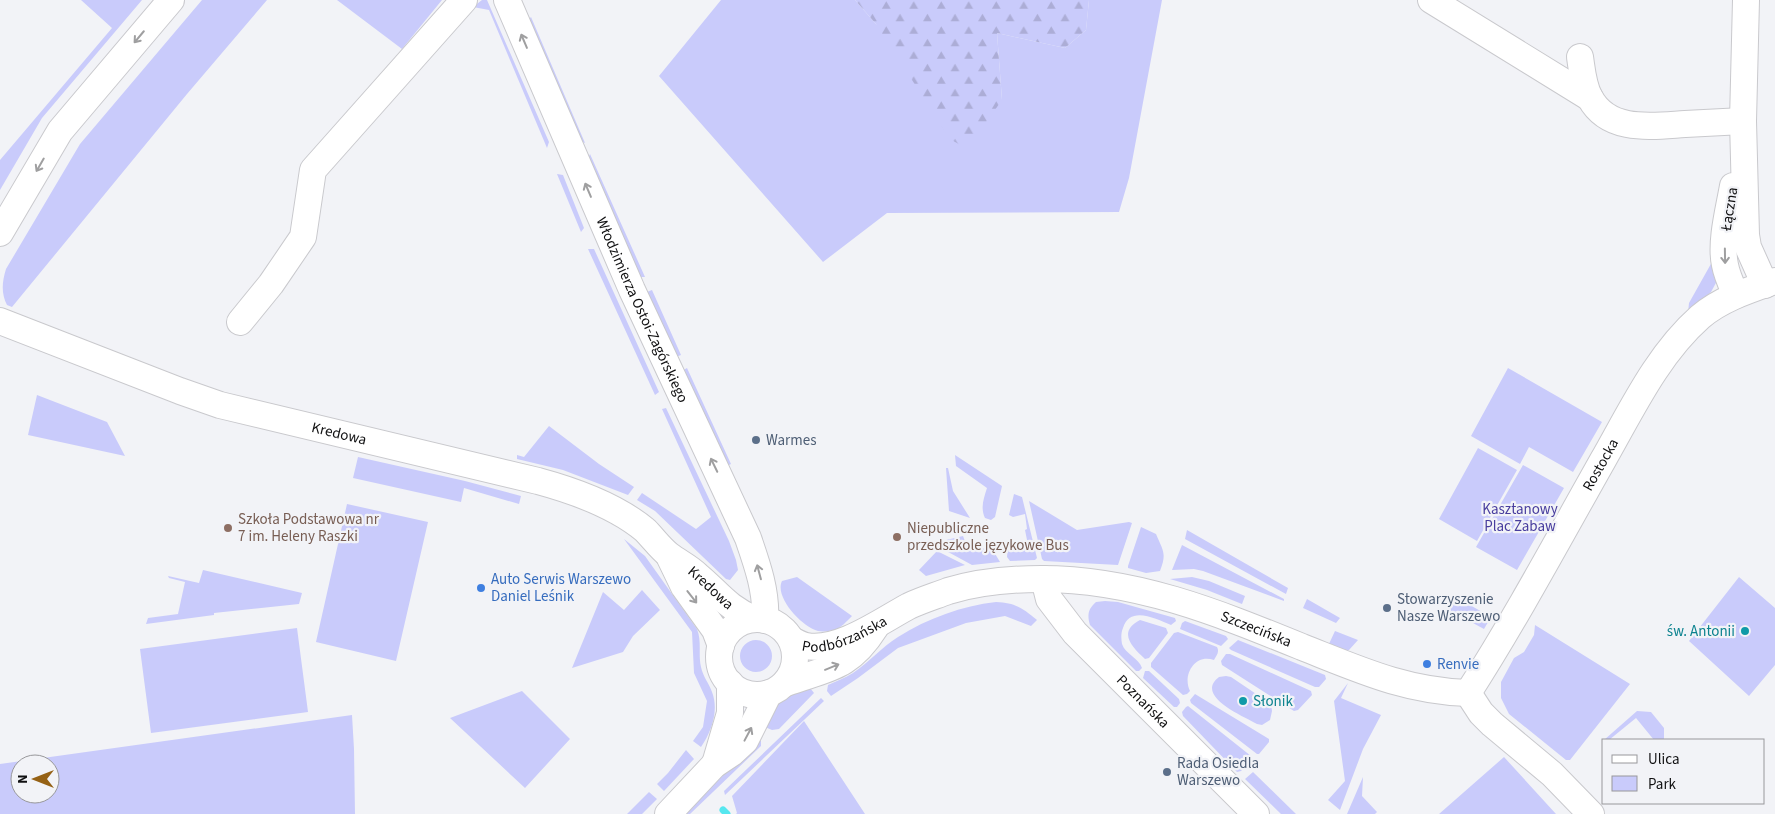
<svg xmlns="http://www.w3.org/2000/svg" width="1775" height="814" font-family="'Source Sans 3',sans-serif">
<defs>
<pattern id="forest-firs" width="22" height="20" patternUnits="userSpaceOnUse" patternTransform="scale(1.25)"><rect width="22" height="20" fill="#c9cbfb"/><path d="M5 1l3.5 6h-7zM16 11l3.5 6h-7z" fill="#acadd6"/></pattern>
</defs>
<rect width="100%" height="100%" fill="#f2f3f7"/>
<!-- green -->
<path fill="#c9cbfb" fill-rule="evenodd" d="M81,0h61l-100,118 -42,72v-30l112,-132z
M202,0h65l-80,94 -175,213 -5,-2c-6,-12 -5,-23 -1,-36l74,-125z
M337,0h105l-40,49z
M482,0h5l62,142 -2,6 -58,-138 -16,-3z
M721,0h134l21,24 126,76 -5,-67 68,15 21,-18 3,-30h73l-33,178 -10,34 -232,1 -64,49 -164,-186z
M531,17l54,126 -8,-3 -50,-119z
M590,154l55,123h-6l-53,-114z
M557,174l6,1 21,53 -3,4z
M588,249h6l65,143 -4,3z
M1712,262l5,19 -6,11 -23,21 1,-10z
M652,290l29,65 -8,3 -26,-66z
M687,368l44,96 -6,3 -45,-95z
M1508,368l94,54 -29,50 -44,-25 -9,17 -49,-28z
M37,395l70,27 18,34 -97,-21z
M666,408l63,133 7,19 2,10 -8,10 -4,-1 -71,-68 -18,-11 5,-7 54,36 15,-12 -49,-108z
M549,426l50,38 35,23 -6,8 -65,-25 -46,-11v-4l7,2z
M1478,448l39,22 -40,71 -38,-22z
M955,455l47,31 -7,31 -4,3 -6,-2c-5,-11 -1,-20 2,-30l-31,-22z
M358,457l107,24 56,15 -2,8 -55,-16 -3,14 -108,-24z
M1523,465l41,23 -47,82 -41,-23z
M946,468h2l5,23 17,27 -21,-7z
M1014,494l8,3 15,61 -2,2 -25,1 -3,-4 1,-12 19,-5 -2,-10 2,-1 -2,-15 -12,3 -4,-2z
M1029,501l48,29 52,-8 3,1 -14,42 -74,-4 -2,-2z
M347,504l81,18 -32,139 -80,-19z
M1141,527l15,7c7,17 11,19 4,37l-14,2 -18,-5v-2z
M1187,530l101,58 -2,6 -101,-55z
M963,536l3,8h2l3,7 20,-4 9,15 -28,3 -33,-18 3,-6z
M624,539l21,17 52,73c5,13 1,25 4,38 2,10 8,16 11,25 7,18 0,39 -11,55l-8,-6 10,-14 4,-26 -13,-28 -2,-41z
M1182,545l102,54v2l-81,-30 -9,-2 -22,1z
M937,551l28,14 -39,11 -7,-6z
M203,570l99,23 -3,11 -85,9v2l-68,9 2,-6 30,-4 7,-32 -16,-4 -1,-2 31,7z
M797,577l55,39c-5,5 -11,12 -18,14 -5,1 -11,2 -16,1 -16,-4 -44,-34 -36,-50z
M1192,577l17,4 36,15 -3,8 -35,-14 -37,-11z
M1739,577l36,31v57l-26,31 -60,-55z
M642,590l18,20 -27,26 -10,16 -51,16 31,-76 21,18z
M1454,596l37,21 -7,12 -24,-13 -2,4 -14,-7z
M1307,599l33,19 -4,5 -33,-15z
M1105,601l13,1 57,16 1,3 -5,4c-15,-6 -41,-20 -48,3 -2,4 -2,11 -1,16 3,10 17,14 20,24l-3,3h-3l-46,-46c-3,-10 -2,-16 6,-23z
M996,602c20,1 26,6 41,18l-6,6 -26,-10 -39,7 -68,25 -40,30 -27,18 -4,-5 1,-6c8,-4 17,-7 25,-12 16,-11 29,-26 45,-36 30,-19 64,-31 98,-35z
M1140,620l26,8 2,5 -19,25 -4,1c-13,-12 -28,-27 -5,-39z
M1185,621l41,15 2,3 -7,7 -41,-17 2,-6z
M1535,625l95,59 -60,76h-4l-57,-46 -8,-16v-16l13,-24 10,-6 10,-17z
M297,628l11,84 -157,21 -11,-84z
M1335,631l23,9 -9,10 -6,2 -15,-6z
M1178,632l39,15c3,5 -1,9 -3,13 -19,-7 -32,15 -24,31l-3,3 -4,1 -32,-28v-4l23,-30z
M740 656a16 16 0 1 1 32 0a16 16 0 1 1-32 0Z
M1238,640l87,35 1,4 -7,8h-4l-84,-37 -2,-2z
M1226,654h4l81,37 1,4 -14,15 -4,1 -72,-46 -1,-4z
M1145,671h4l30,28 1,4 -3,4h-3l-31,-29z
M1226,676l5,1 40,27 1,7 -2,9 -8,5 -5,-1c-14,-8 -63,-28 -38,-47z
M1348,683l-7,15 40,17 -18,34 -23,61 -12,-10 17,-19 -11,-80z
M807,684l7,9 -35,36 -7,1 -12,-5c16,-23 23,-29 47,-41z
M522,691l48,48 -45,49 -75,-70z
M1195,694l74,45v3l-10,12h-2l-66,-51 -1,-3z
M821,698l3,3 -99,94 -1,-4z
M1188,706l63,50 1,4 -11,11 -4,1 -54,-56 -1,-4 4,-5z
M1637,711l14,1 13,16v12h-10l-18,-22 -27,22h-5z
M352,715l2,34 1,65h-355v-50zM20,764h30v30h-30z
M804,721l61,93h-129l1,-1 -5,-17z
M755,737l6,4v5l-71,68h-8l46,-44z
M686,750l8,9 -30,32 -7,-7 11,-11z
M1504,757l52,57h-117z
M1253,772l43,42h-15l-36,-35z
M1363,777l-1,19 15,16 -2,2h-28z
M649,792l8,7 -15,15h-15z"/>
<!-- forest -->
<path fill="url(#forest-firs)" d="M855,0h234l-3,30 -21,18 -68,-15 5,67 -35,49 -17,-10 -74,-115z"/>
<g fill="none" stroke-linecap="round" stroke-linejoin="round">
<!-- stream -->
<path stroke="#56e7ef" stroke-width="7" d="M723,810l4,4"/>
<!-- minor casing -->
<g stroke="#c9c9cd" stroke-width="28">
<g id="minor">
<path id="s1" d="M507,0l125,290 116,248c9,26 19,54 17,82"/>
<path d="M1431,0l159,98"/>
<path d="M1746,0l-3,121 3,114 2,12 17,38"/>
<path d="M1580,57c2,13 3,29 10,41 19,35 62,28 95,26 19,-1 39,-2 58,-3"/>
<path d="M1733,186c-4,23 -13,56 -8,79 2,11 7,21 11,30"/>
<path d="M0,233l60,-102 111,-131"/>
<path id="s2" d="M0,321l180,70 40,14 318,76c37,10 77,24 107,49 8,8 15,18 24,25 9,7 20,12 28,20 22,18 29,32 57,44"/>
<path d="M240,322l31,-38 32,-47 10,-67 151,-170"/>
<path d="M670,558l14,29 31,43 6,16"/>
<path id="s3" d="M1044,579l5,20 26,34 181,181"/>
<circle cx="757" cy="657" r="38"/>
<path id="s4" d="M792,640c4,2 9,5 14,6 33,6 75,-25 103,-40 13,-6 26,-10 39,-15 30,-9 61,-12 93,-12 94,0 175,33 261,68 56,22 103,44 166,46"/>
<path d="M786,683c42,-15 63,-14 89,-55"/>
<path id="s5" d="M1468,693c48,-75 91,-155 135,-233 28,-49 54,-105 97,-143 21,-18 49,-27 75,-36"/>
<path d="M1468,693l13,20 11,11 60,50 39,40"/>
<path d="M715,764l15,-51v-30"/>
<path d="M668,814l46,-49 18,-12 13,-12 24,-48"/>
</g>
</g>
<!-- minor -->
<use href="#minor" stroke="#fff" stroke-width="26"/>
</g>
<!-- one-way arrows -->
<defs><path id="oneway-shaft" d="M-6 0H5M1.5-3L5.5 0L1.5 3" fill="none" stroke-width="1.6" stroke-linecap="round" stroke-linejoin="round" transform="scale(1.25)"/></defs>
<g stroke="#9f9fa0">
<use href="#oneway-shaft" transform="translate(139 37) rotate(130)"/>
<use href="#oneway-shaft" transform="translate(524 41) rotate(-113)"/>
<use href="#oneway-shaft" transform="translate(40 165) rotate(120)"/>
<use href="#oneway-shaft" transform="translate(588 190) rotate(-113)"/>
<use href="#oneway-shaft" transform="translate(1725 256) rotate(89)"/>
<use href="#oneway-shaft" transform="translate(714 465) rotate(-116)"/>
<use href="#oneway-shaft" transform="translate(759 572) rotate(-105)"/>
<use href="#oneway-shaft" transform="translate(692 597) rotate(52)"/>
<use href="#oneway-shaft" transform="translate(832 667) rotate(-22)"/>
<use href="#oneway-shaft" transform="translate(748 734) rotate(-62)"/>
</g>
<!-- markers -->
<g fill="#5c6f8a" stroke="#f2f3f7" stroke-width="2">
<circle cx="756" cy="440" r="5"/>
<circle cx="1387" cy="608" r="5"/>
<circle cx="1167" cy="772" r="5"/>
</g>
<g fill="#8d6e63" stroke="#f2f3f7" stroke-width="2">
<circle cx="228" cy="528" r="5"/>
<circle cx="897" cy="537" r="5"/>
</g>
<g fill="#3f7fe0" stroke="#f2f3f7" stroke-width="2">
<circle cx="481" cy="588" r="5"/>
<circle cx="1427" cy="664" r="5"/>
</g>
<g fill="#0f9aa8" stroke="#f2f3f7" stroke-width="2">
<circle cx="1745" cy="631" r="5"/>
<circle cx="1243" cy="701" r="5"/>
</g>
<g text-anchor="middle" stroke-width="4.5" stroke-linejoin="round" paint-order="stroke">
<!-- street labels -->
<g font-size="15" fill="#101011" stroke="#f2f3f7">
<text transform="translate(1729 209) rotate(-81)" y="5">Łączna</text>
<text dy="5" stroke="none"><textPath href="#s1" startOffset="338">Włodzimierza Ostoi-Zagórskiego</textPath></text>
<text dy="5" stroke="none"><textPath href="#s2" startOffset="358">Kredowa</textPath></text>
<text dy="5" stroke="none"><textPath href="#s5" startOffset="264">Rostocka</textPath></text>
<text dy="5" stroke="none"><textPath href="#s2" startOffset="769">Kredowa</textPath></text>
<text dy="5" stroke="none"><textPath href="#s4" startOffset="486">Szczecińska</textPath></text>
<text dy="5" stroke="none"><textPath href="#s4" startOffset="56">Podbórzańska</textPath></text>
<text dy="5" stroke="none"><textPath href="#s3" startOffset="160">Poznańska</textPath></text>
</g>
<!-- service labels -->
<g font-size="15" fill="#4e5e75" stroke="#f2f3f7" text-anchor="start">
<text x="766" y="445">Warmes</text>
<text x="1397" y="604">Stowarzyszenie<tspan x="1397" dy="17">Nasze Warszewo</tspan></text>
<text x="1177" y="768">Rada Osiedla<tspan x="1177" dy="17">Warszewo</tspan></text>
</g>
<!-- park labels -->
<g font-size="15" fill="#483d9e" stroke="#f2f3f7">
<text x="1520" y="514">Kasztanowy<tspan x="1520" dy="17">Plac Zabaw</tspan></text>
</g>
<!-- education labels -->
<g font-size="15" fill="#785e54" stroke="#f2f3f7" text-anchor="start">
<text x="238" y="524">Szkoła Podstawowa nr<tspan x="238" dy="17">7 im. Heleny Raszki</tspan></text>
<text x="907" y="533">Niepubliczne<tspan x="907" dy="17">przedszkole językowe Bus</tspan></text>
</g>
<!-- shop labels -->
<g font-size="15" fill="#366cbe" stroke="#f2f3f7" text-anchor="start">
<text x="491" y="584">Auto Serwis Warszewo<tspan x="491" dy="17">Daniel Leśnik</tspan></text>
<text x="1437" y="669">Renvie</text>
</g>
<!-- culture labels -->
<g font-size="15" fill="#0d838f" stroke="#f2f3f7" text-anchor="end">
<text x="1735" y="636">św. Antonii</text>
<text x="1253" y="706" text-anchor="start">Słonik</text>
</g>
</g>
<!-- legend -->
<rect x="1602" y="739" width="162" height="65" fill="#f2f3f7" stroke="#98989b"/>
<rect x="1612" y="755" width="25" height="8" fill="#ffffff" stroke="#98989b"/>
<text x="1648" y="764" font-size="15" fill="#101011">Ulica</text>
<rect x="1612" y="776" width="25" height="15" fill="#c9cbfb" stroke="#98989b"/>
<text x="1648" y="789" font-size="15" fill="#101011">Park</text>
<!-- north arrow -->
<g transform="translate(35 779) rotate(270)"><circle r="24" fill="#f2f3f7" stroke="#98989b"/>
<path d="M0-4L9 19L0 12L-9 19Z" fill="#956115"/>
<text y="-8" font-size="14" font-weight="bold" text-anchor="middle" fill="#101011">N</text>
</g>
</svg>
